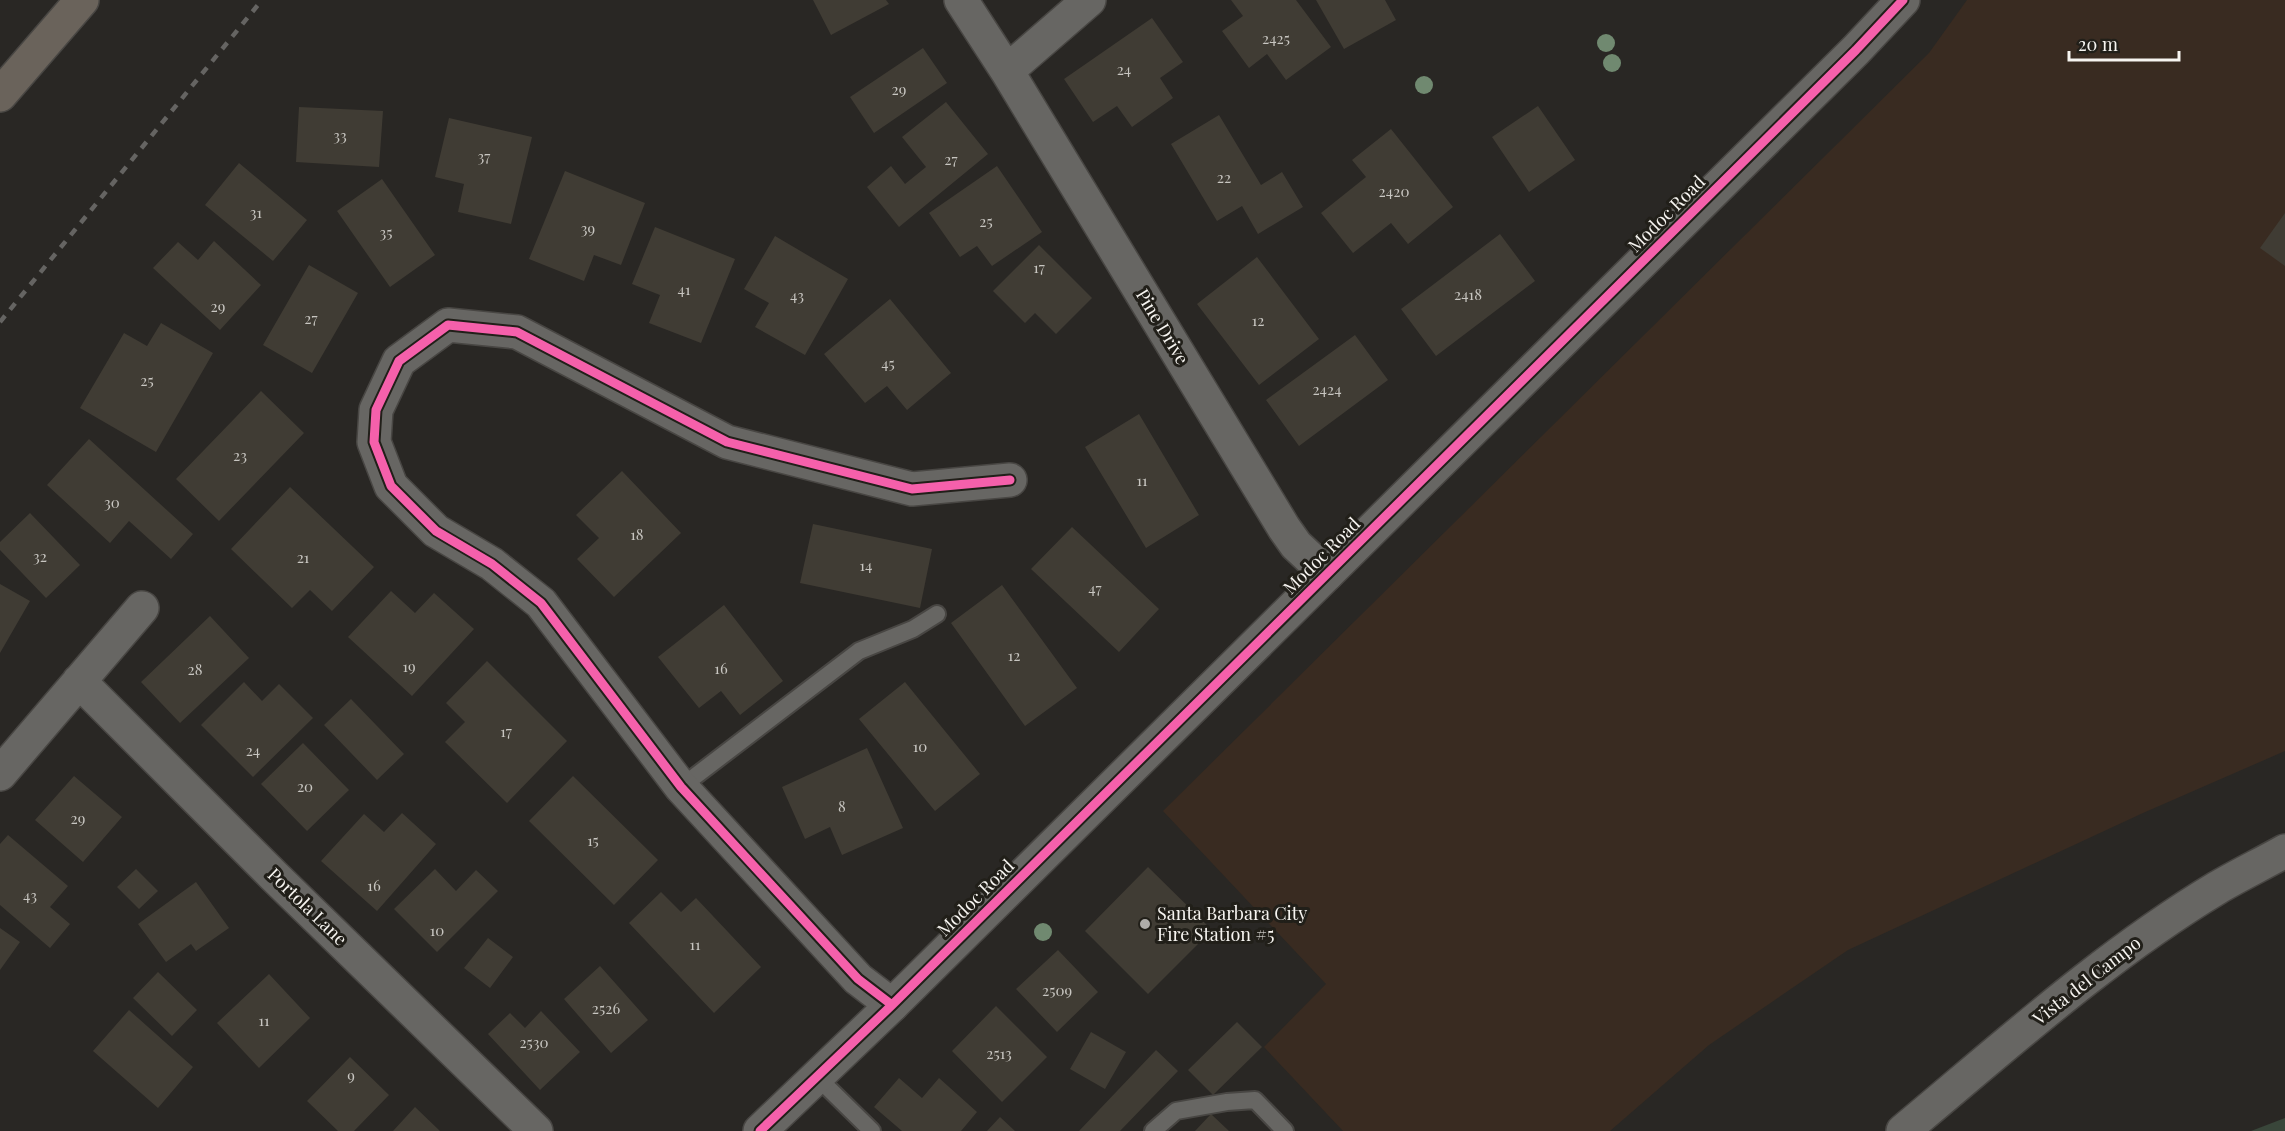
<svg xmlns="http://www.w3.org/2000/svg" width="2285" height="1131" font-family="'Playfair Display',serif">
<rect width="100%" height="100%" fill="#292724"/>
<!-- education -->
<path fill="#392b21" d="M1967,0h318v751l-142,62 -295,137 -139,95 -99,86h-267l-79,-84 62,-63 -163,-173 766,-758z"/>
<!-- green -->
<path fill="#39463a" d="M2285,1118v13h-34z"/>
<!-- building -->
<path fill="#403c34" d="M813,0h73l3,4 -58,31z
M1231,0h65l35,47 -45,33 -19,-26 -18,14 -27,-37 21,-15z
M1316,0h69l11,20 -52,29z
M1152,18l31,44 -23,16 13,20 -41,29 -15,-21 -24,16 -29,-43z
M923,48l24,35 -73,50 -24,-36z
M946,102l42,52 -89,73 -32,-40 24,-21 14,18 21,-17 -24,-30z
M1538,106l37,54 -46,32 -37,-55z
M299,107l84,4 -4,56 -83,-5z
M1219,115l42,70 21,-13 21,35 -45,27 -16,-28 -25,15 -46,-77z
M449,118l83,19 -21,87 -53,-12 6,-28 -29,-7z
M1391,129l62,78 -45,37 -17,-21 -38,30 -32,-40 45,-36 -14,-17z
M239,163l68,57 -34,41 -68,-56z
M997,166l45,66 -50,34 -15,-20 -17,11 -31,-44z
M565,171l80,32 -24,62 -27,-10 -10,26 -55,-22z
M382,179l53,76 -45,32 -53,-76z
M2285,213v53l-25,-18z
M655,227l80,32 -34,84 -52,-20 11,-28 -28,-11z
M1500,234l35,47 -99,75 -35,-47z
M775,236l73,43 -43,76 -50,-28 14,-24 -25,-14z
M214,241l47,44 -41,45 -67,-62 25,-26 20,18z
M1039,245l53,53 -36,36 -21,-21 -10,10 -32,-32z
M1257,257l62,82 -60,46 -62,-81z
M309,265l49,28 -46,80 -49,-28z
M890,299l61,74 -44,37 -20,-24 -22,17 -41,-49z
M161,323l52,30 -57,99 -76,-44 44,-75 23,13z
M1355,335l33,45 -89,66 -33,-46z
M261,391l43,42 -85,88 -43,-42z
M1139,414l60,101 -53,33 -61,-101z
M89,439l104,95 -22,25 -42,-38 -19,22 -63,-58z
M622,471l59,62 -67,64 -37,-38 22,-21 -23,-23z
M290,487l84,80 -42,44 -22,-21 -18,18 -61,-59z
M30,513l50,52 -34,33 -46,-48v-8z
M813,524l119,25 -12,59 -120,-25z
M1072,527l87,82 -40,43 -88,-83z
M0,584l30,17 -30,52z
M1002,585l75,103 -52,38 -74,-103z
M391,591l24,22 19,-20 40,36 -62,67 -64,-59z
M724,605l59,76 -43,34 -19,-24 -22,17 -41,-51z
M210,616l39,42 -69,65 -39,-41z
M487,661l80,80 -60,62 -62,-61 20,-20 -19,-19z
M244,682l18,19 17,-17 34,34 -60,59 -52,-52z
M905,682l75,92 -45,37 -76,-92z
M351,699l53,55 -27,26 -53,-55z
M303,743l46,47 -42,41 -46,-47z
M867,748l36,80 -61,27 -12,-28 -25,12 -23,-52z
M74,776l48,41 -39,45 -48,-42z
M573,776l85,84 -44,45 -85,-84z
M402,813l34,31 -59,67 -56,-50 43,-47 20,18z
M8,835l60,51 -18,21 20,17 -20,24 -50,-43v-61z
M1148,867l64,63 -64,64 -63,-63z
M136,869l22,22 -19,18 -22,-22z
M435,869l21,22 20,-21 22,21 -61,61 -43,-43z
M196,882l33,46 -33,23 -5,-7 -25,18 -28,-38z
M661,892l20,20 15,-14 65,69 -47,46 -85,-90z
M0,928l20,14 -20,28z
M488,938l25,19 -23,31 -26,-20z
M1058,950l40,42 -41,40 -41,-43z
M600,966l48,54 -37,33 -47,-54z
M158,972l39,38 -25,26 -39,-38z
M269,974l41,44 -51,50 -42,-45z
M996,1006l51,51 -45,45 -50,-51z
M129,1010l64,57 -35,41 -65,-57z
M541,1011l39,41 -40,38 -52,-56 22,-21 15,15z
M1237,1022l25,25 -49,48 -25,-25z
M1091,1032l35,20 -21,37 -35,-20z
M1156,1050l22,21 -58,60h-41z
M350,1057l39,38 -35,36h-16l-31,-30z
M899,1078l23,20 17,-20 38,34 -16,19h-59l-28,-24z
M415,1107l25,24h-47z
M1211,1114l18,17h-34z
M1000,1117l15,14h-28z"/>
<g fill="none" stroke-linecap="round" stroke-linejoin="round">
<!-- lane casing -->
<g stroke="#484643" stroke-width="20">
<path id="lane" d="M681,787l178,-136 54,-22 24,-15
M817,1077l55,54
M1153,1131l23,-20 51,-9 28,-2 30,31"/>
</g>
<!-- street casing -->
<g stroke="#484643" stroke-width="36">
<path id="street" d="M961,0l46,71 277,457 12,17 31,29
M1007,71l82,-71
M79,681l194,194 263,256
M0,774l142,-166
M892,1005l-34,-26 -177,-192 -140,-184 -49,-39 -56,-33 -45,-45 -17,-44 2,-32 23,-49 49,-36 69,7 210,110 185,47 98,-9
M1903,1131c101,-84 201,-175 314,-243 22,-13 45,-24 68,-37"/>
</g>
<!-- secondary casing -->
<g stroke="#484643" stroke-width="36">
<path id="secondary" d="M760,1131l132,-126 964,-955 47,-50"/>
</g>
<!-- highway casing -->
<g stroke="#484643" stroke-width="36">
<path id="highway" d="M0,95l82,-95"/>
</g>
<!-- lane -->
<use href="#lane" stroke="#676663" stroke-width="16"/>
<!-- street -->
<use href="#street" stroke="#676663" stroke-width="33"/>
<!-- secondary -->
<use href="#secondary" stroke="#676663" stroke-width="33"/>
<!-- highway -->
<use href="#highway" stroke="#6a635b" stroke-width="33"/>
<!-- rail -->
<path stroke="#656462" stroke-width="4.5" stroke-dasharray="8 8" stroke-linecap="butt" d="M0,322l262,-322"/>
<!-- cycleway casing -->
<g stroke="#211f19" stroke-width="13">
<path id="cycleway" d="M892,1005l-34,-26 -177,-192 -140,-184 -49,-39 -56,-33 -45,-45 -17,-44 2,-32 23,-49 49,-36 69,7 210,110 185,47 98,-9
M760,1131l132,-126 964,-955 47,-50"/>
</g>
<!-- cycleway -->
<use href="#cycleway" stroke="#f560ab" stroke-width="9"/>
</g>
<!-- trees -->
<g fill="#708970">
<circle cx="1606" cy="43" r="9"/>
<circle cx="1612" cy="63" r="9"/>
<circle cx="1424" cy="85" r="9"/>
<circle cx="1043" cy="932" r="9"/>
</g>
<!-- markers -->
<circle fill="#aeaca9" stroke="#211f19" stroke-width="2" cx="1145" cy="924" r="6"/>
<g text-anchor="middle" stroke-width="6" stroke-linejoin="round" paint-order="stroke">
<!-- number labels -->
<g font-size="15" fill="#c8c6c1">
<text x="1276" y="44">2425</text>
<text x="1124" y="75">24</text>
<text x="899" y="95">29</text>
<text x="340" y="141">33</text>
<text x="484" y="162">37</text>
<text x="951" y="165">27</text>
<text x="1224" y="183">22</text>
<text x="1394" y="197">2420</text>
<text x="256" y="218">31</text>
<text x="986" y="227">25</text>
<text x="588" y="234">39</text>
<text x="386" y="238">35</text>
<text x="1039" y="273">17</text>
<text x="684" y="295">41</text>
<text x="1468" y="300">2418</text>
<text x="797" y="301">43</text>
<text x="218" y="312">29</text>
<text x="311" y="324">27</text>
<text x="1258" y="326">12</text>
<text x="888" y="369">45</text>
<text x="147" y="386">25</text>
<text x="1327" y="395">2424</text>
<text x="240" y="461">23</text>
<text x="1142" y="486">11</text>
<text x="112" y="508">30</text>
<text x="637" y="540">18</text>
<text x="40" y="562">32</text>
<text x="303" y="563">21</text>
<text x="866" y="571">14</text>
<text x="1095" y="594">47</text>
<text x="1014" y="661">12</text>
<text x="409" y="672">19</text>
<text x="721" y="674">16</text>
<text x="195" y="675">28</text>
<text x="506" y="737">17</text>
<text x="920" y="752">10</text>
<text x="253" y="756">24</text>
<text x="305" y="792">20</text>
<text x="842" y="812">8</text>
<text x="78" y="824">29</text>
<text x="593" y="846">15</text>
<text x="374" y="891">16</text>
<text x="30" y="901">43</text>
<text x="437" y="936">10</text>
<text x="695" y="950">11</text>
<text x="1057" y="996">2509</text>
<text x="606" y="1014">2526</text>
<text x="264" y="1026">11</text>
<text x="534" y="1048">2530</text>
<text x="999" y="1059">2513</text>
<text x="351" y="1081">9</text>
</g>
<!-- street labels -->
<g font-size="18" fill="#f6f4f0" stroke="#211f19">
<text transform="translate(1667 214) rotate(-45)" y="6">Modoc Road</text>
<text transform="translate(1162 327) rotate(59)" y="6">Pine Drive</text>
<text transform="translate(1322 556) rotate(-45)" y="6">Modoc Road</text>
<text transform="translate(976 898) rotate(-45)" y="6">Modoc Road</text>
<text transform="translate(307 907) rotate(44)" y="6">Portola Lane</text>
<text transform="translate(2087 981) rotate(-38)" y="6">Vista del Campo</text>
</g>
<!-- poi labels -->
<g font-size="18" fill="#f6f4f0" stroke="#211f19" text-anchor="start">
<text x="1157" y="920">Santa Barbara City<tspan x="1157" dy="21">Fire Station #5</tspan></text>
</g>
</g>
<!-- scale -->
<path d="M2069 51v9h110v-9" fill="none" stroke="#f6f4f0" stroke-width="3"/>
<text x="2078" y="51" font-size="18" fill="#f6f4f0" stroke="#211f19" stroke-width="4.5" paint-order="stroke">20 m</text>
</svg>
